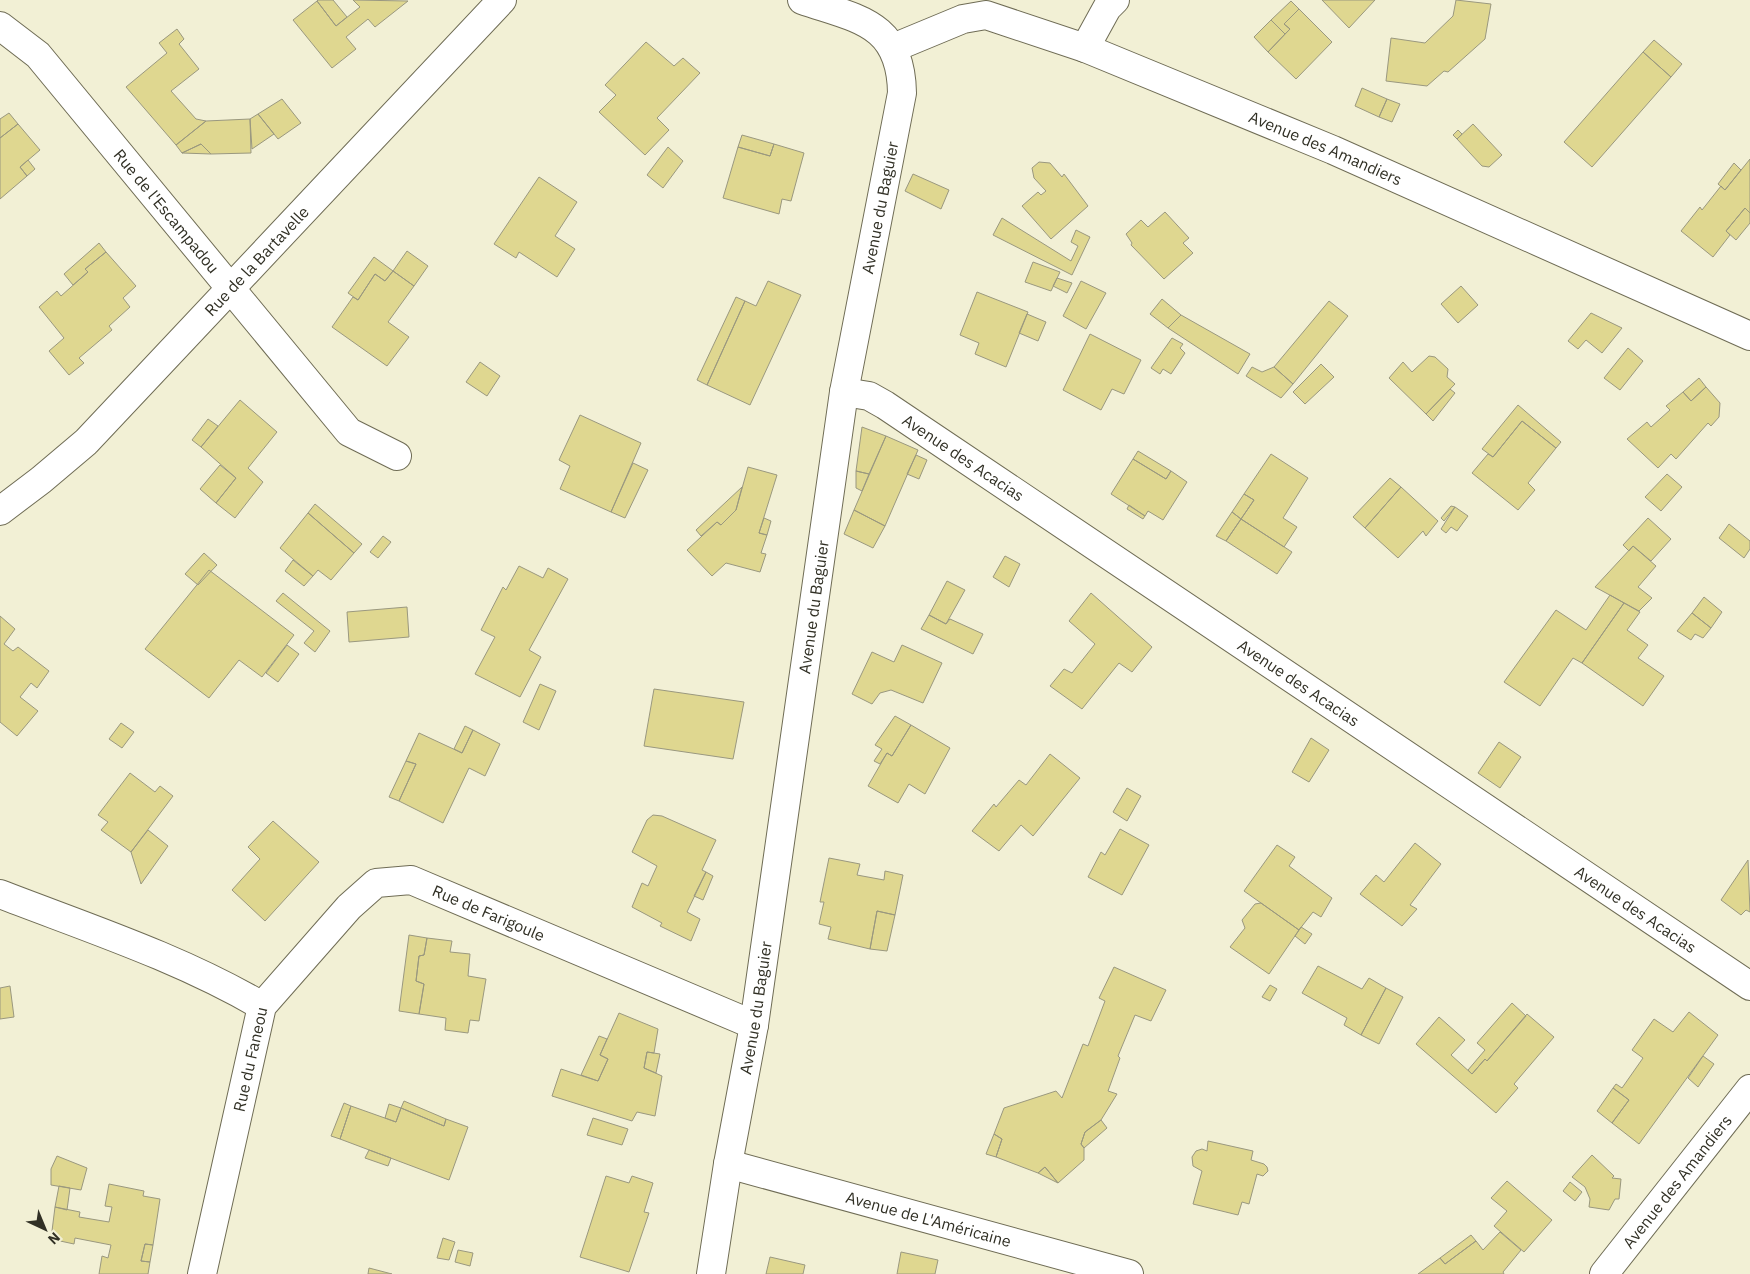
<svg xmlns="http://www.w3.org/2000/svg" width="1750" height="1274" font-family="'IBM Plex Sans',sans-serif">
<rect width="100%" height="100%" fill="#f2f0d5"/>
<!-- building -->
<path fill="#dfd790" stroke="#9a987f" d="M318,0h15l14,17 -11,9 -19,-25z
M353,0l55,1 -33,26 -7,-8 -22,18 10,12 -24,19 -39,-48 24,-19 19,25 24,-19z
M1322,0h53l-26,28z
M1456,0l35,4 -6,35 -37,33 -4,-1 -17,15 -41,-5 5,-43 34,5 28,-27z
M1291,1l8,8 -15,15 6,5 -5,5 -14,-14z
M1299,9l33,33 -36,37 -28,-27 22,-23 -6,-5z
M1271,20l14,14 -17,18 -14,-15z
M177,29l7,10 -5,5 20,25 -28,22 25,28 10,2 -30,24 -50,-58 41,-34 -8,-10z
M1654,40l28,24 -11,13 -28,-25z
M646,42l28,24 9,-8 17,15 -43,45 12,12 -24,25 -46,-43 17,-17 -11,-10z
M1643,52l28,25 -79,90 -28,-25z
M1362,88l25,11 -8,18 -24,-11z
M282,99l19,24 -23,16 -20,-25z
M1387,99l13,5 -8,18 -13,-5z
M9,113l9,11 -18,14v-19z
M258,114l16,20 -22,15 -2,-30z
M250,119l1,34 -40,1 -10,-10 -19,9 -6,-8 30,-24z
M18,124l22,26 -20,17 7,9 -27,23v-61z
M1473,124l29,31 -13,12 -7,-1 -25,-27z
M1458,130l4,4 -5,5 -4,-4z
M742,135l32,9 -4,12 -32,-9z
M201,144l10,10 -29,-1z
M774,144l30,9 -13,48 -9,-2 -3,15 -56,-16 15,-51 32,9z
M668,147l15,14 -20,27 -16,-13z
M1750,159v54l-5,-5 -19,23 4,4 -17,22 -32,-26 19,-24 2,3 19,-24 4,4z
M28,160l7,9 -8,7 -7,-9z
M1039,162l11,1 12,14 2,-3 24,32 -37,33 -29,-33 16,-14 3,3 5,-4 -12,-13 -2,-10z
M1734,163l7,7 -16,20 -7,-6z
M913,174l36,16 -8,19 -36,-18z
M539,177l38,25 -22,34 20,13 -18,28 -38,-25 -3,6 -22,-14z
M1745,208l5,5v10l-14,17 -10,-9z
M1165,212l24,26 -6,5 10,10 -29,26 -33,-34 1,-2 -6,-9 15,-14 7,7z
M1002,218l69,43 7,-15 -7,-4 5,-12 14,7 -18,38 -79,-40z
M99,243l7,9 -21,17 3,3 -15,13 -9,-11z
M407,251l21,15 -14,20 -21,-15z
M106,252l30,34 -13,12 7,9 -21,19 3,4 -33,28 5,5 -15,12 -20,-24 15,-13 -25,-31 18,-16 4,5 27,-24 -3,-3z
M374,257l19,14 -8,10 -10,-7 -17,26 -10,-7z
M1033,262l27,10 -9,19 -26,-9z
M393,271l21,15 -26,36 21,15 -22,29 -55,-39 21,-30 5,3 17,-26 10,7z
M1057,278l15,5 -5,10 -14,-7z
M768,281l33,14 -51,110 -43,-20 38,-84 11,5z
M1081,281l25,12 -20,36 -23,-13z
M1461,286l17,19 -20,18 -17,-19z
M977,292l51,20 -22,55 -31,-13 4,-11 -19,-8z
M736,297l9,4 -38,84 -10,-5z
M1162,299l19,16 -13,13 -18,-14z
M1329,301l19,15 -55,68 -19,-17z
M1591,313l31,15 -20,25 -16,-13 -8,9 -10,-8z
M1027,314l19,8 -8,19 -19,-8z
M1181,315l69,39 -12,20 -70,-46z
M1090,334l51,26 -17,34 -12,-5 -11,21 -38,-20z
M1172,338l11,6 -3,4 5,5 -14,21 -8,-5 -3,5 -9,-6z
M1628,348l15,13 -23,29 -16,-12z
M1429,356l6,1 13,12 -1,8 8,7 -29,30 -37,-36 14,-16 9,10z
M480,362l20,14 -13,20 -21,-14z
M1321,364l13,13 -29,27 -12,-12z
M1252,367l10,5 12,-5 19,17 -12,14 -35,-22z
M1699,378l7,9 -15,14 -8,-9z
M1706,387l14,16 -1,14 -8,9 -3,-3 -32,36 -5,-5 -13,14 -31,-29 20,-17 4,5 19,-17 -4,-4 17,-14 8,9z
M1450,389l5,4 -22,28 -7,-7z
M240,400l37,32 -29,36 15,14 -28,36 -19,-15 20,-25 -35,-31z
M1518,405l43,37 -5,6 -34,-27 -29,36 -11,-8z
M580,415l61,28 -30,69 -51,-23 10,-23 -11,-6z
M208,419l10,7 -17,21 -9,-7z
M1522,421l34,27 -28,35 7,7 -17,20 -46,-37 16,-19 5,3z
M862,427l24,9 -17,38 -13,-3z
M886,436l32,14 -33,76 -31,-16z
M1138,451l33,20 -5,8 -33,-20z
M1271,454l37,24 -25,40 14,9 -13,20 -43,-28 13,-19 -10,-6z
M916,455l11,5 -8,19 -12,-5z
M1133,459l33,20 5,-8 16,11 -24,38 -15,-9 -3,5 -34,-22z
M633,463l15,7 -23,48 -14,-6z
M220,465l16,13 -20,25 -16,-14z
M748,467l29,8 -18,58 8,2 -6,18 5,1 -6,18 -34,-9 -14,13 -25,-26 30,-28 4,3 15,-15z
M856,471l13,3 -7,17 -6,-3z
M1667,474l15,13 -21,24 -16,-14z
M1390,478l11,9 -36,41 -12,-11z
M742,487l-6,23 -15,15 -4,-3 -16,14 -5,-6z
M1401,487l37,34 -12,15 -3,-5 -25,27 -33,-30z
M1244,494l10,6 -13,19 -9,-7z
M315,504l47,40 -8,9 -46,-40z
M1129,505l16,11 -2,3 -16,-10z
M1451,506l4,1 -11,14 -3,-3z
M1455,507l13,9 -11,15 -6,-4 -5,6 -5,-4z
M854,510l31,16 -12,22 -29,-14z
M1232,512l9,7 -15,22 -10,-5z
M308,513l46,40 -23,27 -13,-10 -5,6 -33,-28z
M764,518l7,3 -4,14 -8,-2z
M1648,518l23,21 -20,22 -18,-15 -4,5 -6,-6z
M1241,519l51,33 -15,22 -51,-33z
M1729,524l21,17v8l-6,9 -25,-20z
M383,536l8,6 -13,16 -8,-6z
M1633,546l23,20 -18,21 14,11 -13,13 -44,-24z
M204,553l13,12 -19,20 -13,-11z
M1005,556l15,8 -11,23 -16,-10z
M293,560l20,16 -9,10 -19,-15z
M519,566l24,12 5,-10 20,11 -39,71 12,7 -21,40 -45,-23 20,-37 -14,-7 22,-43 3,3z
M209,570l85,65 -32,42 -23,-17 -30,38 -64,-49z
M947,581l18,9 -19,34 -17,-9z
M283,593l47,38 -15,21 -11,-9 10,-12 -38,-30z
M1091,593l61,54 -20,25 -13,-9 -37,46 -32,-23 14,-17 8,4 23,-29 -26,-23z
M1610,595l14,8 -42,60 -9,-5 -33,48 -36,-24 52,-72 30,20z
M1704,597l18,15 -11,16 -19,-15z
M1624,603l16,9 -13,18 21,15 -10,13 26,18 -21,30 -61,-43z
M407,607l2,30 -60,5 -2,-30z
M1692,613l19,15 -8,10 -8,-4 -4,6 -14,-9z
M929,615l17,9 4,-5 33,15 -10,20 -52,-25z
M0,616l15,13 -11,15 9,7 5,-4 31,24 -12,17 -6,-5 -11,14 18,14 -21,25 -17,-14z
M287,645l12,9 -21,28 -12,-9z
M902,645l40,18 -19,40 -32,-13 -11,3 -8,11 -20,-10 20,-42 22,10z
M540,684l16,7 -17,39 -16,-8z
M654,689l90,13 -11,57 -89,-13z
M895,716l16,9 -19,31 -5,-3 -7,11 -6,-3 8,-12 -7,-4z
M121,723l13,9 -12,16 -13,-9z
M911,725l39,23 -25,46 -16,-10 -11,19 -30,-17 19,-33 5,3z
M465,726l8,4 -11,23 -8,-4z
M473,730l27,14 -15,32 -16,-8 -26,55 -44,-22 17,-37 -10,-3 13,-28 43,20z
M1311,738l18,12 -20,32 -17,-10z
M1499,742l22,15 -21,31 -22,-15z
M1050,754l30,24 -47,58 -12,-11 -22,26 -27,-20 22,-27 2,3 23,-27 7,5z
M406,761l10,3 -17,37 -10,-4z
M130,773l25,19 5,-6 13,10 -42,56 -30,-22 7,-8 -10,-7z
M1127,788l14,8 -14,25 -14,-9z
M653,815l9,1 54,24 -14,30 4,2 -19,40 13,7 -9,22 -31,-15 2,-3 -30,-16 10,-24 6,3 9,-20 -25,-14 15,-32z
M273,821l46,41 -54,59 -33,-31 28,-31 -12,-12z
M1120,829l29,16 -27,50 -34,-18 13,-25 4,3z
M148,830l20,16 -27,38 -10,-32z
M1415,843l26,21 -31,41 7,4 -15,17 -42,-32 16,-19 8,7z
M1277,845l18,12 -6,9 43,32 -11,19 -8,-5 -14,18 -55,-39z
M829,858l31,6 -3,11 27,5 1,-9 18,4 -8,40 -18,-4 -7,38 -42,-10 3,-12 -12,-3 5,-22h-4z
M1748,860l2,52 -4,-2 -5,5 -20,-15z
M706,872l7,4 -10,24 -9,-4z
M1261,903l38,27 -30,44 -39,-27 15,-19 -3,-8 13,-16z
M877,911l18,4 -8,36 -17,-2z
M1301,927l11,7 -7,10 -10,-8z
M409,935l18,3 -3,17 -5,1 -3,25 8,3 -5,30 -20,-3z
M427,938l25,3 -2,11 20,2 -2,22 18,3 -7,42 -9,-1 -2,13 -23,-3 1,-12 -27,-4 5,-30 -8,-3 3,-25 5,-1z
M1318,966l44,23 7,-11 17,10 -25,47 -17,-10 3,-7 -45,-25z
M1114,967l52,23 -15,31 -16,-6 -17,41 2,2 -12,33 9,3 -16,26 -16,12 -4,12 3,4v12l-26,23 -13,-16 -7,6 -42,-16 6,-18 -8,-5 10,-26 52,-17 6,7 21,-54 5,2 17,-45 -6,-3z
M1270,985l7,4 -7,12 -8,-4z
M10,986l4,31 -14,2v-31z
M1386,988l17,9 -24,47 -18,-9z
M1512,1003l14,13 -39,45 -2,-2 -13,15 -4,-4 17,-20 -8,-7z
M1689,1012l29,23 -79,109 -27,-21 17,-23 -16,-12 3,-4 6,4 21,-30 -11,-8 22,-31 19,13z
M619,1013l39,16 -4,24 -7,-1 -3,16 18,8 -7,40 -18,-4 -5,9 -80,-25 9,-27 37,12 10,-22 -8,-4z
M1527,1014l27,23 -40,47 4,4 -22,25 -80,-69 23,-27 26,23 -14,15 21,19 13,-15 2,2z
M599,1036l8,3 -7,16 8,4 -10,22 -17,-6z
M647,1052l13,2 -4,19 -12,-5z
M1703,1056l11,8 -16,23 -10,-9z
M1613,1088l16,12 -17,23 -15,-12z
M404,1101l42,18 -2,7 -43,-18z
M344,1103l7,3 -11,33 -9,-3z
M389,1104l12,4 -5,14 -11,-4z
M351,1106l45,16 5,-14 43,18 2,-7 22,8 -19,53 -109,-41z
M593,1118l35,11 -6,16 -35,-10z
M1101,1120l6,8 -23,20 -3,-4 4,-12z
M994,1134l8,5 -6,18 -10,-3z
M1208,1141l45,10 -2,9 13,4 3,3 1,4 -5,5 -6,-2 -8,30 -7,-2 -4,13 -45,-11 9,-33 -9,-5 -1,-9 4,-6 6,-2 5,2z
M369,1150l22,8 -3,8 -23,-8z
M1592,1155l22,21 -2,2 9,1 -2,20h-4l-6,11 -20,-3 1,-8 -5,-12 -13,-10z
M57,1156l30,12 -6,22 -30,-5v-16z
M1045,1167l13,16 -20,-10z
M606,1176l23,7 3,-7 21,7 -9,29 5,1 -20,59 -49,-15z
M1507,1181l45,39 -28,32 -30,-26 13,-15 -16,-13z
M1570,1182l12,10 -7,9 -12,-10z
M109,1184l35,7 -1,5 17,3 -7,46 -8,-1 -4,17 9,1 -2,12h-49l3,-18 6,2 3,-13 -36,-7 -1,6 -23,-5 4,-32 25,5 -1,5 30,5 3,-15 -7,-1z
M59,1186l11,2 -3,22 -12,-3z
M1500,1232l21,18 -18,22 1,2h-86l22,-16 5,6 31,-23 7,9z
M1471,1235l5,6 -31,23 -5,-6z
M443,1238l12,4 -6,18 -12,-2z
M145,1244l8,1 -3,17 -9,-1z
M458,1250l15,3 -3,13 -15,-4z
M901,1252l37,8 -3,14h-38z
M770,1257l35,8 -2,9h-37z
M369,1268l23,6h-24z"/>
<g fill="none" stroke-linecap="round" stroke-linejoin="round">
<!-- street casing -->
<g stroke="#6f6c55" stroke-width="30">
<g id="street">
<path id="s1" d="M0,26l38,29 311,377 48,24"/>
<path id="s2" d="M893,48l70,-29 23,-4 99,33 248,102 417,186"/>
<path d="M1085,48l22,-40 8,-8"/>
<path id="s3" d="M844,392l25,4 16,9 865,581"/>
<path id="s4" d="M0,511l41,-31 45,-38 416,-442"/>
<path d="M0,894c88,34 180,64 262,112"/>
<path id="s5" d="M728,1164l401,110"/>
<path id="s6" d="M202,1274l60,-268 87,-99 27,-24 35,-3 343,145"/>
<path id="s7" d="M711,1274l17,-110 26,-139 90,-633 58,-299c-1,-71 -45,-74 -100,-93"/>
<path id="s8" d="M1604,1274l146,-185"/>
</g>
</g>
<!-- street -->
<use href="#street" stroke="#fff" stroke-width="28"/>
</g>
<g text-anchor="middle" stroke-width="5" stroke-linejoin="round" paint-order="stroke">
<!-- street labels -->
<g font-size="16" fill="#313025" stroke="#f2f0d5">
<text dy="6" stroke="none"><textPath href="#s2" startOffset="464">Avenue des Amandiers</textPath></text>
<text dy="6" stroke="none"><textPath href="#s7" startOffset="1080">Avenue du Baguier</textPath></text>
<text dy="6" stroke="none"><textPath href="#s1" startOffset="250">Rue de l'Escampadou</textPath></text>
<text dy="6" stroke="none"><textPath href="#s4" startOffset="359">Rue de la Bartavelle</textPath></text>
<text dy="6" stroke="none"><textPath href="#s3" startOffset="138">Avenue des Acacias</textPath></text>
<text dy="6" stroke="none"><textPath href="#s7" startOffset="675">Avenue du Baguier</textPath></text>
<text dy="6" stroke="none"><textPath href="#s3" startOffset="542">Avenue des Acacias</textPath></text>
<text dy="6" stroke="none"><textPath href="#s3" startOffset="948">Avenue des Acacias</textPath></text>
<text dy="6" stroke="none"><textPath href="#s6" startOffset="562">Rue de Farigoule</textPath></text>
<text dy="6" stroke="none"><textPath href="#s7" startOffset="270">Avenue du Baguier</textPath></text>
<text dy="6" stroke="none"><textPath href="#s6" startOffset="220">Rue du Faneou</textPath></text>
<text dy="6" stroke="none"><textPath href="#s8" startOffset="118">Avenue des Amandiers</textPath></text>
<text dy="6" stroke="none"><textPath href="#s5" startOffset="208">Avenue de L'Américaine</textPath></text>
</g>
</g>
<!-- north arrow -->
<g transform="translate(45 1229) rotate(136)" stroke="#f2f0d5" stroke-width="4" paint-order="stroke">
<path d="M0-4L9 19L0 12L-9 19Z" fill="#313025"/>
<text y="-8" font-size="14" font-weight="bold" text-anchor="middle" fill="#313025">N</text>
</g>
</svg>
